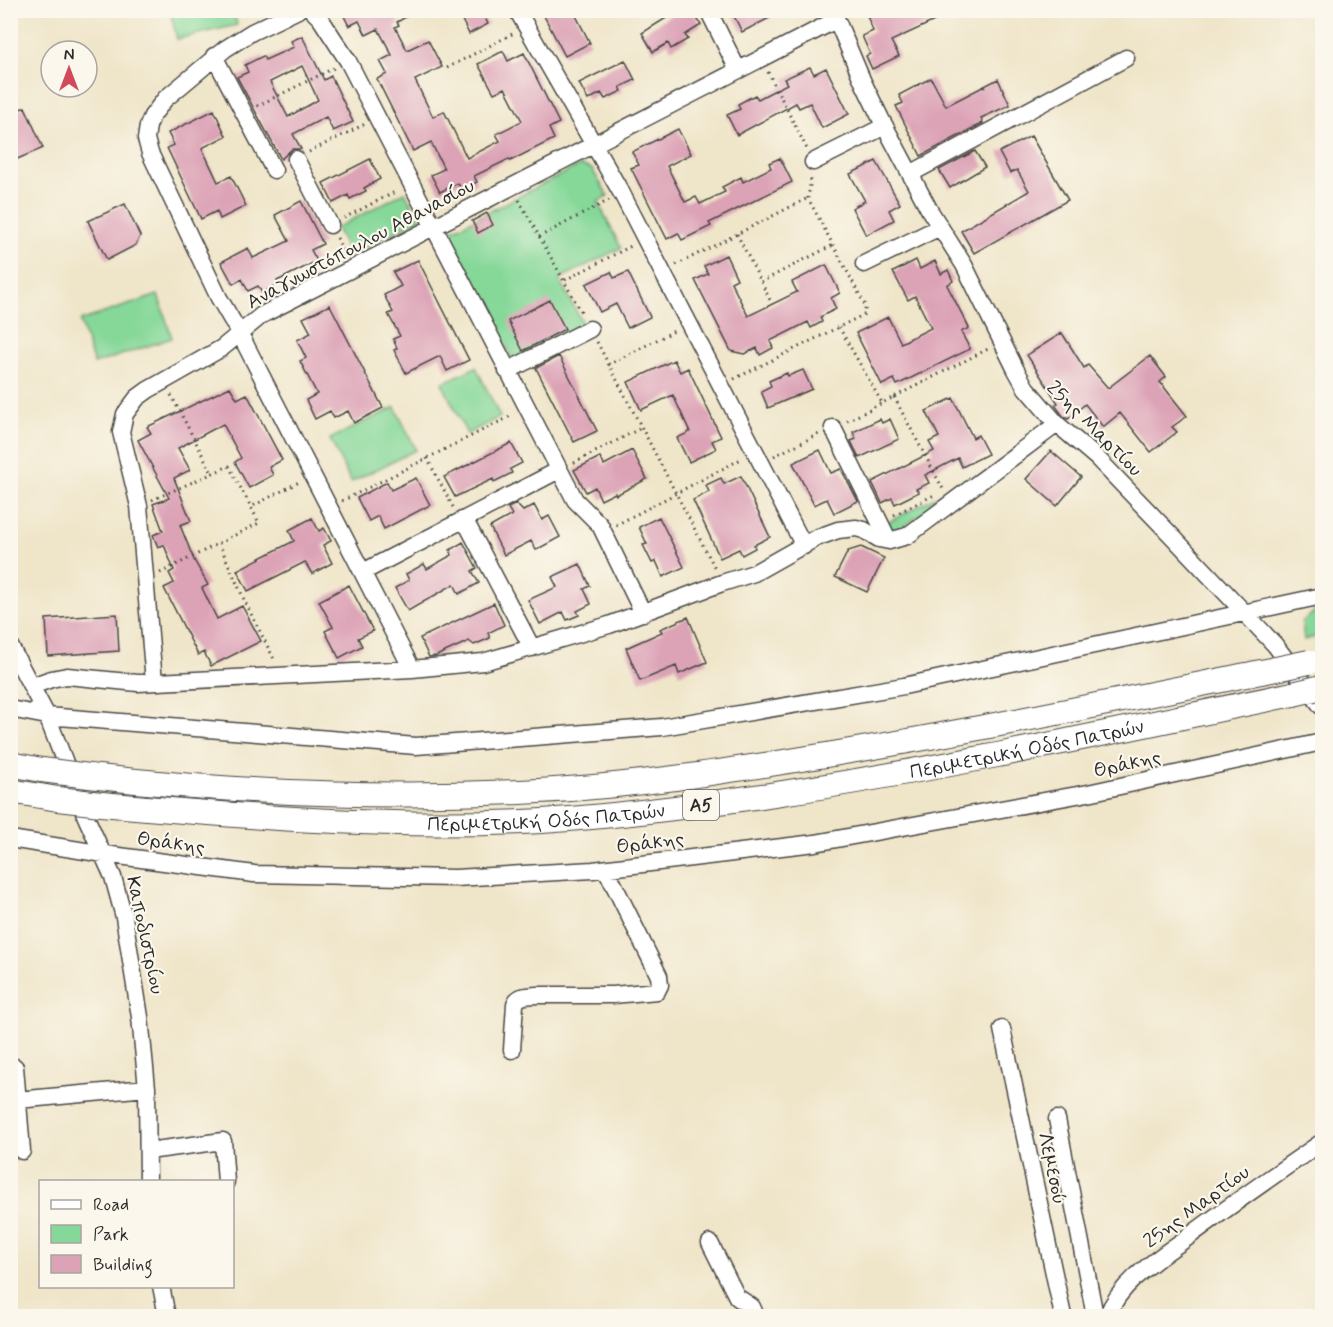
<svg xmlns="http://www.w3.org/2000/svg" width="1333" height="1327" font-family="Mynerve,sans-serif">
<rect width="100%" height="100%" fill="#fbf7ec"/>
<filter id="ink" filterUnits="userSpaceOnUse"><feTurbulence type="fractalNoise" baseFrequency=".0167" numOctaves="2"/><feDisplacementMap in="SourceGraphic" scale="12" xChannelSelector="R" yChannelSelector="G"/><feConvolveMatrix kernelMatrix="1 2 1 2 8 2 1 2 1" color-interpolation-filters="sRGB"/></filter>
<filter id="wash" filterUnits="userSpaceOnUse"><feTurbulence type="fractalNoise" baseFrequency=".008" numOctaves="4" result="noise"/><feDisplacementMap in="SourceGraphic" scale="24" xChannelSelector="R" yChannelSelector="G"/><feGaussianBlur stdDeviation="1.35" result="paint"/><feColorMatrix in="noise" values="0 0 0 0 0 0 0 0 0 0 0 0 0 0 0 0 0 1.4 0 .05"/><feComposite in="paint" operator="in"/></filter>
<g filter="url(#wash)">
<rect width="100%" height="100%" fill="#efe5c9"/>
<!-- green -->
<path fill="#86d899" stroke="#588262" stroke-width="1.5" d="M170,11h64l3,14 -60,14z
M580,165l12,4 16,27 -10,6 23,46 -62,31 24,45 -70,36 -64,-128z
M405,192l15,27 -70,37 -14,-28z
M158,295l14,43 -78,26 -14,-43z
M476,367l24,50 -33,17 -25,-51z
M395,407l21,43 -65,32 -21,-43z
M935,497l3,5 -41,29h-5l-7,-7z
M1319,608h3v27l-18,5 -2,-18z"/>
<g id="blocks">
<!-- building -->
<path fill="#dca2b6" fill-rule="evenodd" d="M341,10h77l-21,12 2,3 -4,2 12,23 21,-10 14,27 -27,13 18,37 11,-6 23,47 33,-17 -4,-7 26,-13 -17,-33 -11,5 -16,-29 25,-13 5,10 16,-8 35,70 -10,5 5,11 -44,22 -1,-2 -35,17 3,6 -16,8 -3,-7 -18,9 -9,-17 13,-6 -13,-27 -18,9 -36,-72 10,-5 -7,-13 12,-6 -14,-26 -12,6 -7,-14 -10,5z
M457,10h24l7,14 -19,10z
M541,10h32l17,33 -25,13z
M679,10h13l9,15 -16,10 3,4 -17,10 -3,-6 -15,9 -11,-19z
M731,10h54l-43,22z
M865,10h43l3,7 15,-7h32l-67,31 8,15 -27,13 -6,-13 4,-2 -8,-18 11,-5z
M302,36l22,44 7,-4 22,46 -20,9 -7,-14 -33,17 8,15h-9l-11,10 -44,-82 11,-5 -3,-7 18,-9 2,4 29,-13 -3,-6zM302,66l16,34 -30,17 -18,-35z
M625,60l10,20 -15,7 2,4 -17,8 -4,-6 -13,7 -9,-17z
M810,67l4,7 12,-6 23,46 -27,14 -12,-25 -11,5 -3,-5 -59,32 -10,-20 13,-6 -2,-5 17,-9 3,4 29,-15 -3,-5z
M931,78l15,28 52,-27 12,26 -29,13 2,5 -62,33 -25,-50 7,-3 -4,-8z
M25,107l18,41 -28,12 -5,-11v-36z
M214,110l12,26 -24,12 16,34 13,-6 15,30 -26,13 -3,-8 -16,8 -34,-71 7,-3 -6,-12z
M678,129l13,25 -24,12 18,36 11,-5 4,7 25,-12 -3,-5 19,-10 2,5 28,-14 -2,-5 11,-5 12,24 -83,41 2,3 -29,14 -4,-7 -11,6 -36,-71 8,-3 -7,-13z
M1031,136l37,64 -94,53 -13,-22 68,-40 -12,-21 -7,3 -11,-21z
M975,151l10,16 -35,21 -11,-18z
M370,159l10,20 -16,9 2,3 -16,8 -2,-4 -15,8 -10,-20z
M876,161l24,43 -11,6 5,10 -28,15 -14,-27 13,-7 -15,-27z
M301,201l22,43 -12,6 6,11 -40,20 1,3 -16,9 -4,-7 -10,5 -6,-12 -9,5 -12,-22 27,-14 5,10 36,-17 -14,-26z
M125,204l15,32 -4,9 -29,15 -19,-39z
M487,213l6,12 -15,8 -6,-12z
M726,255l11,24 -6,3 17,34 49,-24 -5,-10 34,-17 14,28 -9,5 5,11 -16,8 2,5 -11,6 -3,-6 -38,19 3,7 -13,7 -3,-7 -13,6 -13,-3 -36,-71 13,-6 -4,-8z
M418,260l51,100 -22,11 -7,-15 -34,17 -12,-23 3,-2 -4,-9 7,-3 -12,-22 5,-2 -9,-17 17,-9 -8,-14z
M916,260l4,9 15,-8 6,13 7,-4 5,11 -6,4 22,43 -8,4 9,17 -73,36 -3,-6 -12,6 -26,-52 32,-16 13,26 30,-15 -16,-32 -7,4 -15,-28z
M611,272l3,6 14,-6 22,45 -22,11 -12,-24 -16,8 -14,-28z
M550,300l15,29 -42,22 -15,-30z
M330,305l53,103 -29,15 -6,-12 -14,7 -4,-7 -15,8 -9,-19 11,-6 -17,-33 6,-3 -9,-18 14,-7 -8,-15z
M1062,333l22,35 4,-3 20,23 42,-32 16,21 -6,5 27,34 -15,11 5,5 -26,20 -31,-39 -17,14 -18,-23 -17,15 -4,-2 -9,-12 3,-2 -31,-48z
M559,356l38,75 -23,11 -38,-74z
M674,360l6,12 8,-4 33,69 -9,4 4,8 -27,13 -12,-24 13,-6 -17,-37 -32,15 -13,-28z
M803,370l9,19 -44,19 -7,-17 10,-5 -2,-5 18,-8 1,3z
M230,387l7,12 10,-5 35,66 -13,7 4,8 -24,13 -14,-26 6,-4 -18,-34 -45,24 12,22 -16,8 17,43 -11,4 14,35 14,25 -6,3 15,31 25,-13 19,35 -50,25 -7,-14 -6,3 -34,-67 10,-5 -5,-10 5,-3 -10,-25 -6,2 -5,-12 10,-4 -10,-27 16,-6 -31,-58 13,-7 -4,-6z
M953,398l20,40 5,-3 10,19 -26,13 -4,-9 -33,17 4,8 -13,6 3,3 -24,12 -3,-6 -10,5 -10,-21 62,-31 -5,-9 10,-5 -13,-26z
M880,419l2,4 8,-4 9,20 -40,19 -8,-17 5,-2 -3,-7z
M511,443l11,20 -12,6 2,4 -18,9 -1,-3 -38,18 -11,-20z
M632,450l15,29 -31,16 -1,-2 -14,7 -6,-13 -9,5 -12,-22 26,-13 4,8z
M820,450l11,23 10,-4 17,32 -24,12 -7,-14 -13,6 -21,-42z
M1051,451l30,26 -24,29 -31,-27z
M741,476l29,61 -16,8 1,3 -13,7 -3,-6 -19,9 -27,-58 16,-8 -3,-7 15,-7 3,6z
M416,478l14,27 -46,24 -6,-13 -9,5 -12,-23 30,-16 4,8z
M516,504l7,7 11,-6 8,15 7,-4 11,21 -24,13 -5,-9 -27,14 -14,-28 22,-12 -4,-7z
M659,517l25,50 -21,10 -7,-16 -4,2 -9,-18 4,-1 -8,-17z
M312,518l7,13 5,-3 7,13 -8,4 9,18 -20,11 -7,-12 -57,29 -11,-21 57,-29 -5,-11z
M463,542l14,26 -5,3 7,12 -20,11 -5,-10 -46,27 -13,-23 14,-8 -3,-6 18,-10 3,5 25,-14 -2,-5z
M861,547l23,11 -17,34 -32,-15 13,-26z
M580,564l10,22 -6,3 7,15 -14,7 2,4 -12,5 -4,-8 -23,12 -12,-24 29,-13 -5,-10z
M349,585l24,46 -15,7 4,8 -23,12 -14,-27 8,-4 -14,-26z
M494,603l10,22 -16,8 2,5 -16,7 -5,-4 -33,15 -7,1 -9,-19z
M117,614l2,37 -71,5 -2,-37z
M688,617l19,45 -28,12 -3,-8 -36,15 -14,-33 36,-16 -2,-3z"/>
</g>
</g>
<g filter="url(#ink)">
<use href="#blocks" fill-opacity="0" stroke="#484743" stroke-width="1.5"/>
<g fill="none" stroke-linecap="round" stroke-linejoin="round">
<!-- minor casing -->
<g stroke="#484743" stroke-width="19">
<path id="minor" d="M298,10l-46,22 -27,17 -60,50 -13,17 -4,10 -2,13 4,14 69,145 21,36 172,335
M312,10l8,8 28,43 227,439 25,25 43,88
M517,10l105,184 182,352
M708,10l30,60
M833,11l30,71 18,37 49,92 34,54 52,105 10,18 31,36 40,34 75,78 103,109 47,62
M214,56l60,114
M296,159l34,66
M813,162l72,-36
M910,174l216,-116
M864,264l76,-37
M507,371l83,-42
M833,428l56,113
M462,520l7,8 63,120
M363,572l196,-102
M10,646l37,70 39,101 27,60 11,40 16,100 7,71 1,94
M154,682l-15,-176 -18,-74 4,-18 12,-16 11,-8 74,-42 40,-33 574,-295
M32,686l19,-7 16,-3 71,7 274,-14 71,-7 126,-37 113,-42 32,-10 62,-35 22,-8 18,-2 8,2 15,9 10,2 18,-5 150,-112
M10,709l37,7 369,30 246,-19 242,-41 418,-90
M10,839l94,15 150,20 201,4 138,-8 222,-27 273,-50 234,-51
M1002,1029l61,287
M512,1050l3,-46c3,-9 12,-8 21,-9h77l44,-4 3,-6 -1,-9 -53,-107
M15,1067l7,84
M17,1100l130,-12
M1057,1119l38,197
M148,1151l75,-10 3,41
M710,1243l27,54 15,10 4,9
M161,1286l6,30
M1107,1316c14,-35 51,-57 81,-79 44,-33 89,-64 134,-95"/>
</g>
<!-- highway casing -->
<g stroke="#484743" stroke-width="26">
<g id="highway">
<path d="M10,764l32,6"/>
<path d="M89,776c149,17 300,23 450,15 92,-5 184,-19 275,-34 155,-25 308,-57 462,-88"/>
<path d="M10,791l48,8"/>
<path id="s1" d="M101,804c146,13 293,25 441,17 80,-5 161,-16 240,-28 171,-26 341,-64 511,-99"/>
</g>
</g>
<!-- path -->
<path stroke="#484743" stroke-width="3" stroke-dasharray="1.5 4.5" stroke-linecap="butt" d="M447,68l67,-35
M768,72l39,77
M257,106l77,-38
M309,152l56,-28
M519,200l64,115
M344,218l53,-27
M737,234l35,70
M539,237l70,-37
M337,238l9,19
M676,265l132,-67
M565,280l68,-35
M761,282l72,-37
M839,327l43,76
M597,342l119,228
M608,365l68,-35
M734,379l131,-65v-9l-57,-107 3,-20
M171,395l41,78
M894,397l50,94
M847,421l141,-72
M774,456l45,-22
M427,458l27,51
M574,463l67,-35
M152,500l77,-34 22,41
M342,501l171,-86
M894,515l40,-20
M616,525l127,-67
M219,543l27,61 29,57
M160,573l99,-50 -8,-16 48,-25"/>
<!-- minor -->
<use href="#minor" stroke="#fff" stroke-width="16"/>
<!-- highway -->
<use href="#highway" stroke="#fff" stroke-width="24"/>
<!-- highway-bridge casing -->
<g stroke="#484743" stroke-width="26" stroke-linecap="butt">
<path id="highway-bridge" d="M1276,669l33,-7
M1293,694l29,-7
M42,770l47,6
M58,799l43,5"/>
</g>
<!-- highway-bridge -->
<use href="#highway-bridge" stroke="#fff" stroke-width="24"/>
</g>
</g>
<g text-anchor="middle" stroke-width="4.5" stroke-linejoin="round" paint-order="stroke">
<!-- shield labels -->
<rect fill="#fbf7ec" stroke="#696865" stroke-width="1.5" x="683" y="790" width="36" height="30" rx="4.5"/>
<g font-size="18" font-weight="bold" fill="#2b2b2b">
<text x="701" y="811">Α5</text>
</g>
<!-- street labels -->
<g font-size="20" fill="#2b2b2b" stroke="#fbf7ec">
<text transform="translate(360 243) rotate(-28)" y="7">Αναγνωστόπουλου Αθανασίου</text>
<text transform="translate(1095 428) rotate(45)" y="7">25ης Μαρτίου</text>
<text dy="7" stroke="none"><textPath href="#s1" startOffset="932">Περιμετρική Οδός Πατρών</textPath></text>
<text transform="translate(1127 763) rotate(-12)" y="7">Θράκης</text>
<text dy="7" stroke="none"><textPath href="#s1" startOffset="446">Περιμετρική Οδός Πατρών</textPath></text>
<text transform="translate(171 842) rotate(8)" y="7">Θράκης</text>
<text transform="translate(650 842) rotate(-7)" y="7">Θράκης</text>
<text transform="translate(146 935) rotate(78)" y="7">Καποδιστρίου</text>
<text transform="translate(1053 1168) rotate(78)" y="7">Λεμεσού</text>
<text transform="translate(1196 1206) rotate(-36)" y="7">25ης Μαρτίου</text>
</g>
</g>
<!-- margin -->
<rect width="1333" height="1327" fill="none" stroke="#fbf7ec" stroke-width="36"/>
<!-- legend -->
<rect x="39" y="1180" width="195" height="108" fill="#fbf7ec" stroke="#a8a59f" stroke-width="1.5"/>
<rect x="51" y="1200" width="30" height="9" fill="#ffffff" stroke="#a8a59f" stroke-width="1.5"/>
<text x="93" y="1210" font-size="18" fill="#2b2b2b">Road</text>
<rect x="51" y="1225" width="30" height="18" fill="#86d899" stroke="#a8a59f" stroke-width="1.5"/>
<text x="93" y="1240" font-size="18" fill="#2b2b2b">Park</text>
<rect x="51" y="1255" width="30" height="18" fill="#dca2b6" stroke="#a8a59f" stroke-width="1.5"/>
<text x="93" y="1270" font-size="18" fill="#2b2b2b">Building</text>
<!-- north arrow -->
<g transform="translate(69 69)"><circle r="28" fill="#fbf7ec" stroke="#a8a59f" stroke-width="1.5"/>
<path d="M0-4.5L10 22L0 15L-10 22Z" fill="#d1495b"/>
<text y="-9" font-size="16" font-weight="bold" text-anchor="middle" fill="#2b2b2b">N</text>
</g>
</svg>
